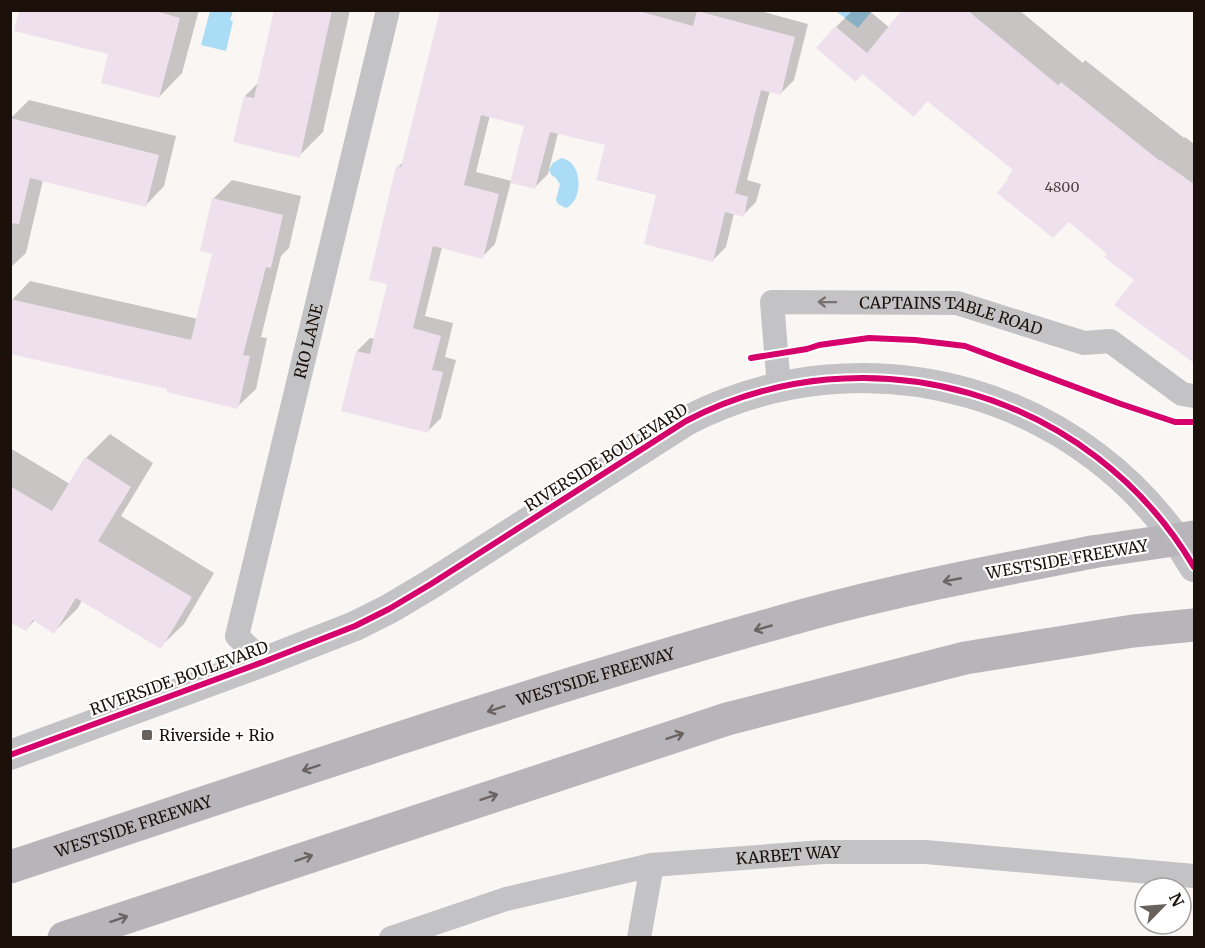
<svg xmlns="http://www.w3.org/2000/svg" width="1205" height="948" font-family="Merriweather,serif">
<rect width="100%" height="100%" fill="#f9f6f4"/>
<!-- water -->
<path fill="#aaddf5" d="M839,10h33v1l-14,17 -21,-16z
M210,11h23l-3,9 3,1 -7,30 -25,-6z
M561,158c22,3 23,42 5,50l-8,-4 -2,-4 4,-16 -5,-7 -3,-1 -3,-6 4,-7z"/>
<!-- shadow -->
<path fill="#0003" fill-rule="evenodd" d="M20,10h179l-17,63 -23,24 -49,-44z
M276,10h74l-27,122 -24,24 -54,-60 14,-14z
M455,10h301l52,14 -14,56 -13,13 -11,-3 -23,90 14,4 -5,18 -13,13 -9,-2 -8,34 -13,13 -55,-66 -51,-50 -49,-11 -10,41 -13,13 -24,-6 -16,63 -13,13 -40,-10 -17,69 28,7 -8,34 11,3 -15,58 -13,13 -71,-80 13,-13 5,1 14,-56 9,-116 6,-6zM490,115l36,10 -14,56 -36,-9z
M853,10h15l22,18 14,-18h115l64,53 2,-3 99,78 1,-1 9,7v217l-77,-56 19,-25 -121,-110 -87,-70 -14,15 -78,-88z
M29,100l147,36 -12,50 -18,19 -103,-25 -17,73 -16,15v-149z
M232,180l69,16 -12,52 -8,8 -20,81 6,1 -11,51 -19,18 -68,-19 -157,-88 18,-19 168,38 16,-66v-55z
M110,434l43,29 -32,53 93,57 -30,51 -24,23 -78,-47 -4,8 -24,24 -19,-12 -9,10 -16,-8v-174l60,36 16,-26z"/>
<!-- building -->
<path fill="#eee1ed" d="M19,10h133l28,8 -21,80 -58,-15 7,-29 -94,-23z
M274,10h58l-32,148 -67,-16 11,-46 10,2z
M440,10h195l58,16 4,-15 98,26 -14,58 -20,-5 -26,103 13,4 -4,20 -19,-5 -12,50 -69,-18 12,-49 -60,-15 9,-35 -55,-13 -15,57 -25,-6 14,-57 -43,-11 -17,70 35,9 -16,65 -50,-13 -20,82 28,8 -9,34 11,2 -15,61 -87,-22 15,-60 14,3 17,-70 -18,-4 27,-114 5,1z
M902,10h65l91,75 3,-3 99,79v-1l34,24v179l-80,-58 20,-25 -30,-23 3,-3 -38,-32 -16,16 -56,-45 11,-14 -1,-1 6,-8 -86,-69 -13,16 -52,-43 -6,8 -40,-34 19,-22 32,27z
M10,118l149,37 -13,52 -116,-29 -11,46 -9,-1z
M212,198l71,17 -12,53 -5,-1 -23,88 7,1 -12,53 -71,-17v-3l-157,-35v-55l181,41 21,-86 -12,-3z
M85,457l46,30 -33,54 94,56 -31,52 -85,-51 -22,36 -21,-14 -7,11 -16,-9v-136l42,25z"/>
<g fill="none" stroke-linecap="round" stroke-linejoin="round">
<!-- minor -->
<g stroke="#c3c2c5" stroke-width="24">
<path id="s1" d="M779,387l-7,-85 185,1 127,40 26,-2 72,53 12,2"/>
<path id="s2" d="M263,662l-26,-26 151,-626"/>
<path id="s3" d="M391,938l115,-39 146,-34 171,-13h103l268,24"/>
<path d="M639,938l13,-73"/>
</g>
<!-- tertiary -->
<path stroke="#c3c2c5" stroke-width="30" d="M10,755l253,-93 92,-36 34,-17 42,-25 255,-163c181,-94 405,-29 508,146"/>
<!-- motorway -->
<g stroke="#b8b5ba" stroke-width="33">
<path id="s4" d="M10,867c264,-87 527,-178 795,-252 94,-26 191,-44 287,-63"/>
<path d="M64,938l663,-219 238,-61 168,-27 61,-6"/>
</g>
<!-- motorway-bridge -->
<path stroke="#b8b5ba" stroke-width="33" d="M1092,552l102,-15"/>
<!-- cycleway casing -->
<g stroke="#fff" stroke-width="10">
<path id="cycleway" d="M751,358l56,-9 12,-4 50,-7 46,2 50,6 156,58 54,18h19
M10,755l253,-93 92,-36 34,-17 42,-25 255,-163c181,-94 405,-29 508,146"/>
</g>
<!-- cycleway -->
<use href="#cycleway" stroke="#d6006c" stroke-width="6"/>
</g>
<!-- one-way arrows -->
<defs><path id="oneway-shaft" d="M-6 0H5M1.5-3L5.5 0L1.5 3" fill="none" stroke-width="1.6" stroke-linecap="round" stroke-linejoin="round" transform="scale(1.5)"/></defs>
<use stroke="#787271" href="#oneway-shaft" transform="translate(827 302) rotate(-179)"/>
<g stroke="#6a6362">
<use href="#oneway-shaft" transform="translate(952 580) rotate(169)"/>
<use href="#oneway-shaft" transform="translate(763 628) rotate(164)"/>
<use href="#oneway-shaft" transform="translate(496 709) rotate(162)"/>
<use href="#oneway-shaft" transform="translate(675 736) rotate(-18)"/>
<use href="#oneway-shaft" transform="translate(311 768) rotate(162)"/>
<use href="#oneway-shaft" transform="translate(489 797) rotate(-18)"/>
<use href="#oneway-shaft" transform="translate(304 858) rotate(-18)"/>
<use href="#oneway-shaft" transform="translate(119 919) rotate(-18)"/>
</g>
<!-- markers -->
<rect fill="#69615c" stroke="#fff" stroke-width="2" x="141" y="729" width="12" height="12" rx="3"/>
<g text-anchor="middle" stroke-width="4.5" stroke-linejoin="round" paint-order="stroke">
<!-- number labels -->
<g font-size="14" fill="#504543">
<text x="1062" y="192">4800</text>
</g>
<!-- street labels -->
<g font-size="16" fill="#1c110a" stroke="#fff">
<text dy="6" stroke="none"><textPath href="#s1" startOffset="266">CAPTAINS TABLE ROAD</textPath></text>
<text dy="6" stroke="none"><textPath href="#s2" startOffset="340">RIO LANE</textPath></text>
<text transform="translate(606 457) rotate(-32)" y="6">RIVERSIDE BOULEVARD</text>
<text transform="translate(1067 559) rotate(-10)" y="6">WESTSIDE FREEWAY</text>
<text transform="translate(179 678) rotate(-20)" y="6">RIVERSIDE BOULEVARD</text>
<text dy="6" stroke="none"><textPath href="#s4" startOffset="616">WESTSIDE FREEWAY</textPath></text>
<text dy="6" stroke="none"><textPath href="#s4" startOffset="130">WESTSIDE FREEWAY</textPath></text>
<text dy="6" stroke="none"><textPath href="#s3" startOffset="408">KARBET WAY</textPath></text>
</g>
<!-- poi labels -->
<g font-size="16" fill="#1c110a" stroke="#fff" text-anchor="start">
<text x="159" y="741">Riverside + Rio</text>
</g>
</g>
<!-- border -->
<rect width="1205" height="948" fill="none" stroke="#1c110a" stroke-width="24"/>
<!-- north arrow -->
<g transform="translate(1163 906) rotate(65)"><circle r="28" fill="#ffffff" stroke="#a4a09d" stroke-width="1.5"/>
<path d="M0-4.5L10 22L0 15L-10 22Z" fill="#69615c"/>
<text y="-9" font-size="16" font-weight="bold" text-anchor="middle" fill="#1c110a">N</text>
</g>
</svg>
